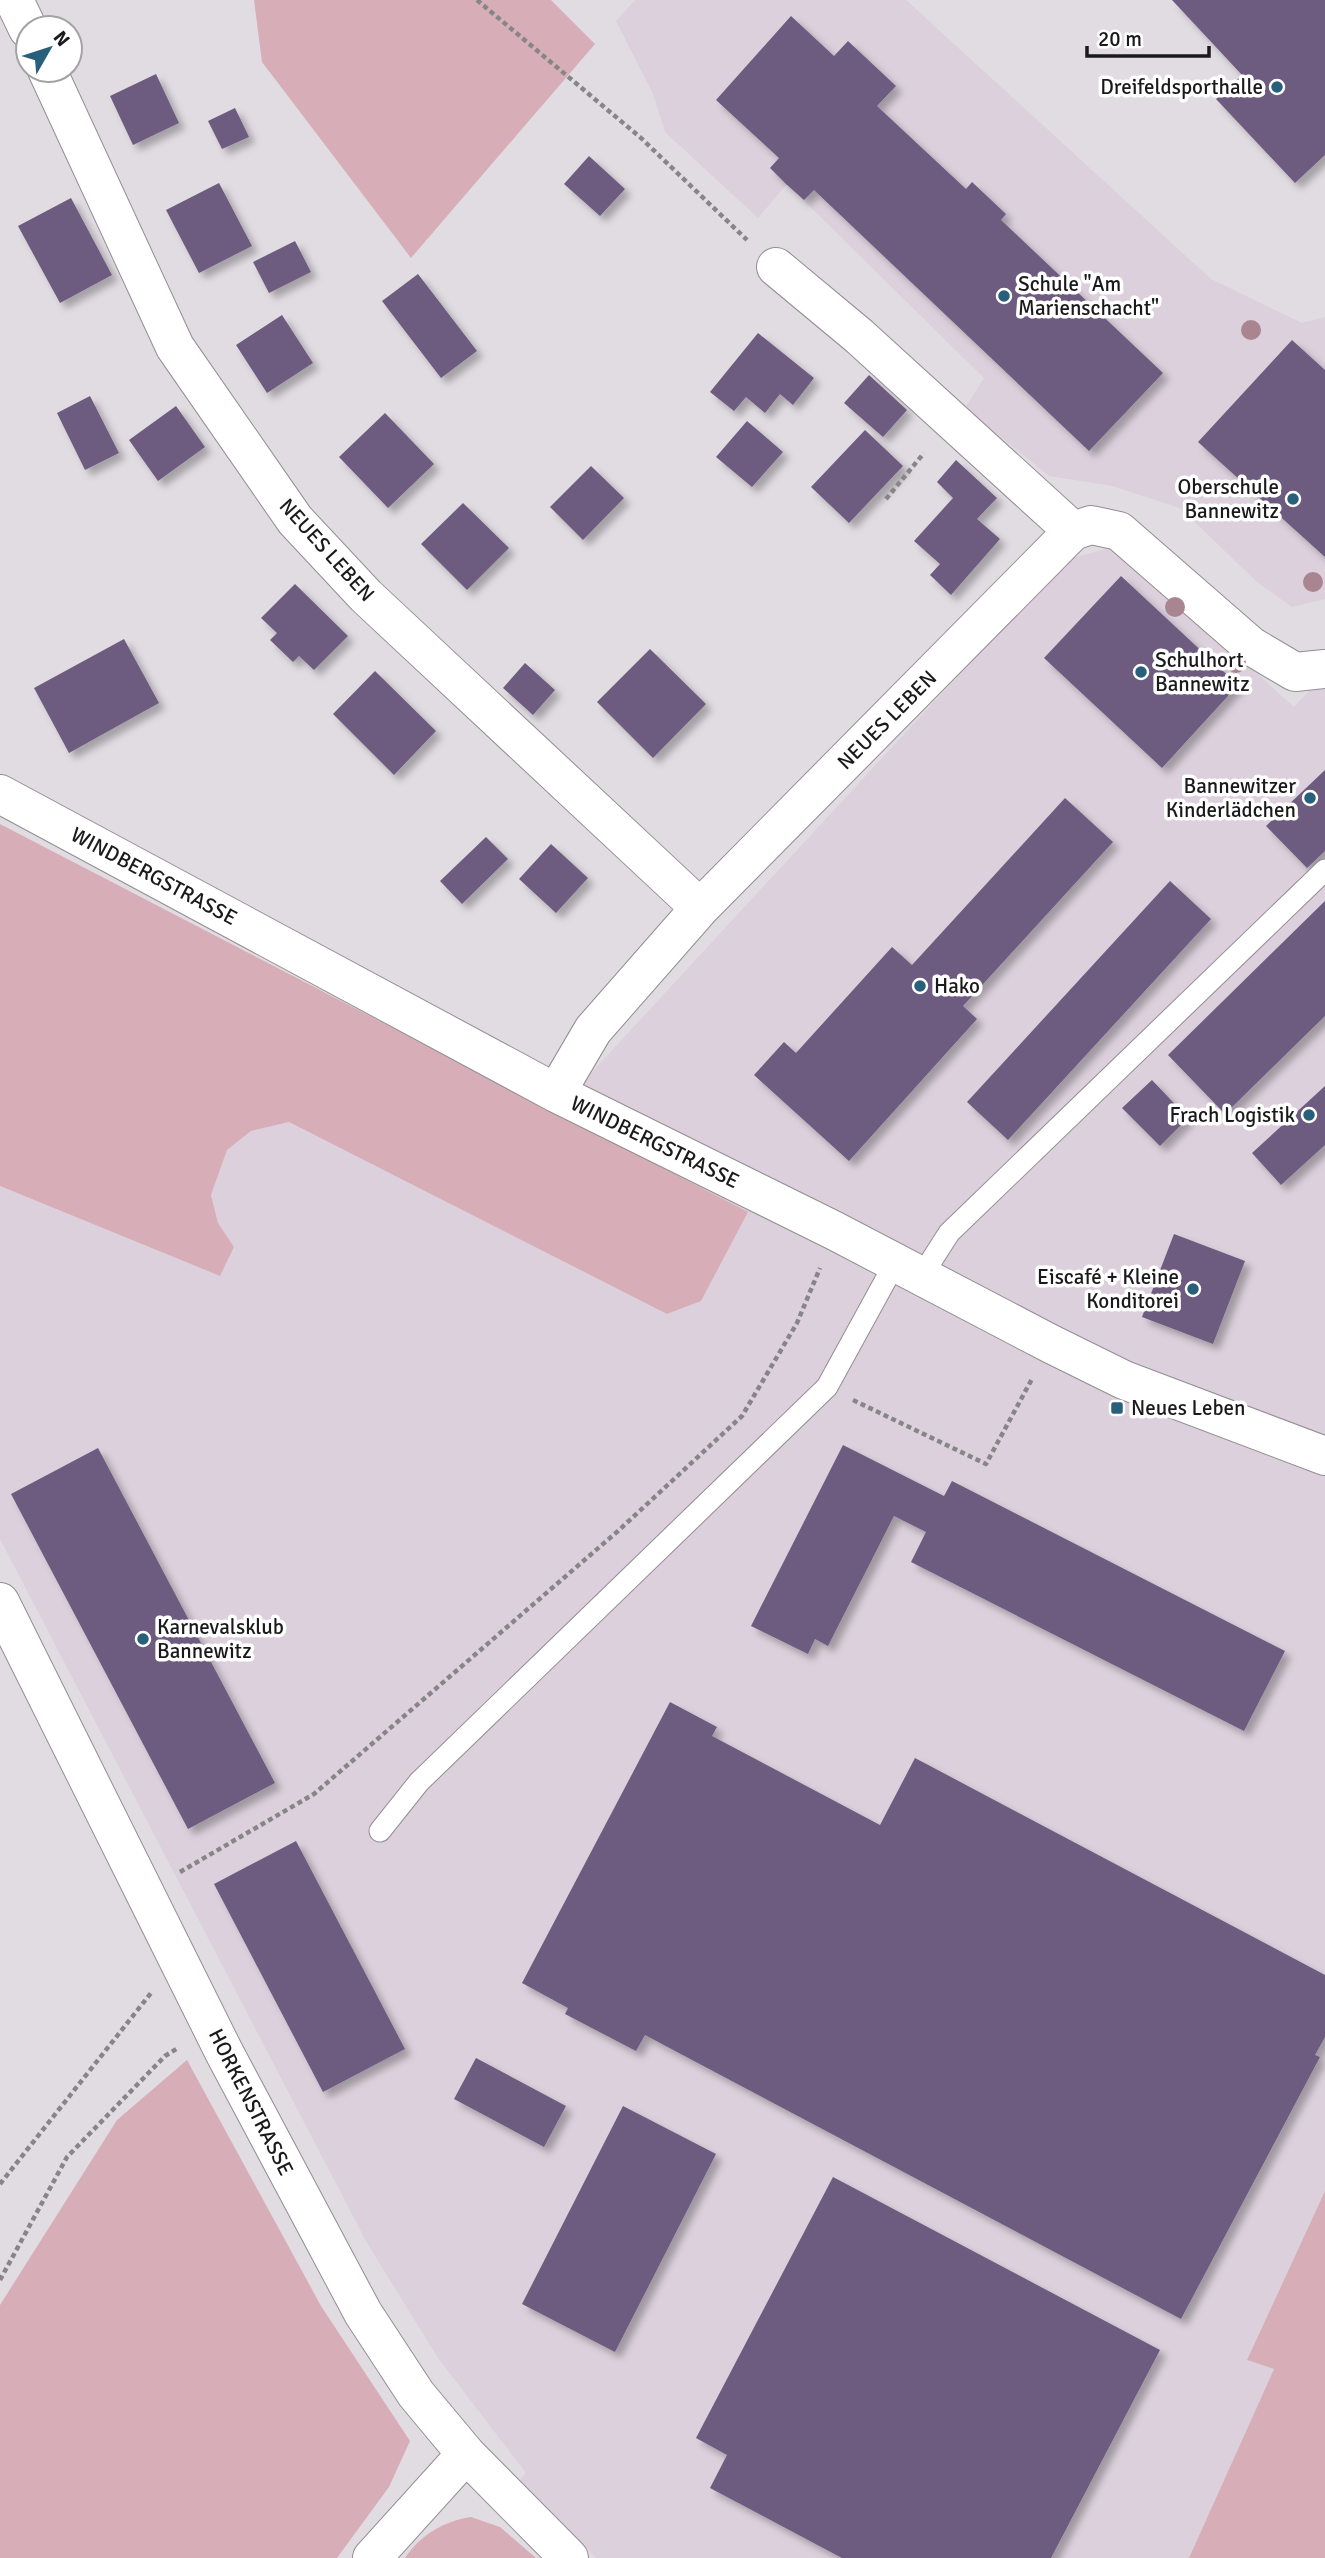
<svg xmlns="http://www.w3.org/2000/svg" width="1325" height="2558" font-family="Signika,sans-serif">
<defs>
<filter id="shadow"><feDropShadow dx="6" dy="6" stdDeviation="3.5" flood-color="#0004"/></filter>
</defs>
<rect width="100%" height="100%" fill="#e1dce2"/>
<!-- built -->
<path fill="#dbd0db" d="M635,0h271l305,279 91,44 23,-6v282l-33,8 -35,-25 -77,-74 -68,-22 -63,-10 -84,-68 19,-30 -197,-194 -29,34 -93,-86 -12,-38 -37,-73z
M1117,546l177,161 19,-20 12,1v1503l-78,169 27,9 -85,189h-593l-77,-77 7,-8 -88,-115 -71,-115 -367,-704v-353l220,90 14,-29 -16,-24 -7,-28 16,-45 24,-19 38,-9 378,192 34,-14 -146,-188 510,-552z"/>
<!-- green -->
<path fill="#d7aeb8" d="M254,0h297l44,44 -184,214 -149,-196z
M0,824l748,388 -47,89 -34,13 -378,-192 -38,9 -24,19 -16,45 7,28 16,24 -14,29 -220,-90z
M187,2060l134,246 89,135 -21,46 -52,71h-337v-253l117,-185z
M1325,2191v367h-136l85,-189 -27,-9z
M471,2517l29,10 36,31h-131c15,-23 39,-37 66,-41z"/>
<!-- building -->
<path fill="#6d5c80" filter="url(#shadow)" d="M1172,0h153v155l-30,28 -79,-84 26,-24z
M791,16l43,40 14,-15 48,45 -19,20 89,83 6,-7 34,32 -5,6 162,153 -74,78 -275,-261 -10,10 -18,-16 -16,-16 9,-10 -63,-58z
M156,74l23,49 -46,22 -23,-49z
M235,108l14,29 -27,12 -14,-28z
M589,156l36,33 -25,27 -36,-32z
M219,183l33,63 -53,27 -33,-63z
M71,198l41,77 -52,28 -42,-77z
M295,241l16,31 -42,21 -16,-31z
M418,274l59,77 -36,27 -59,-77z
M282,315l31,48 -46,30 -31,-48z
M758,333l56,45 -21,27 -13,-11 -15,19 -19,-16 -12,14 -24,-19z
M1292,340l33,30v187l-127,-115z
M869,375l38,35 -24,27 -39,-34z
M90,396l29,57 -34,17 -28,-57z
M176,406l29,41 -47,34 -29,-41z
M385,413l49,51 -46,44 -49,-51z
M747,421l36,31 -31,35 -36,-30z
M865,430l38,36 -54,57 -38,-36z
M956,460l41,38 -20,21 23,20 -49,56 -21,-20 10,-11 -26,-23 39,-43 -16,-16z
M591,466l33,32 -41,42 -33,-33z
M463,503l46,45 -42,42 -46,-46z
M1121,576l117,109 -76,83 -118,-110z
M295,584l53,52 -34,34 -15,-14 -6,6 -23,-22 7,-7 -16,-15z
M124,639l35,64 -90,50 -35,-65z
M650,649l56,55 -53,54 -56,-56z
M525,663l30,27 -22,25 -30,-27z
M375,671l61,60 -42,44 -61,-61z
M1325,770v81l-18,17 -41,-42z
M1065,798l48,44 -150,164 14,13 -128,142 -95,-86 30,-33 12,11 96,-106 20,18z
M486,837l22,22 -46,45 -22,-23z
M551,844l37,34 -32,35 -37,-34z
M1170,881l41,38 -203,221 -41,-38z
M1325,901v115l-100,98 -57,-59z
M1152,1080l36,38 -28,28 -38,-38z
M1325,1086v59l-44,40 -29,-32z
M1174,1234l71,27 -32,83 -71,-27z
M843,1445l101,51 8,-15 333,170 -41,80 -333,-169 15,-30 -32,-16 -66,130 -13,-7 -7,15 -57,-28z
M98,1448l177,335 -87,46 -177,-335z
M670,1702l47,25 -5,9 168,89 35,-67 410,217v62l-10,18 5,2 -139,262 -536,-284 -9,16 -71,-37 3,-6 -46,-25z
M296,1841l109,208 -82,43 -109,-208z
M476,2058l90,48 -22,41 -90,-48z
M623,2106l93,48 -101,198 -93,-48z
M833,2177l327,173 -109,208h-209l-132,-70 17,-33 -31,-17z"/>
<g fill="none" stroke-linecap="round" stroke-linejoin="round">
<!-- service casing -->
<g stroke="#938e93" stroke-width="23">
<path id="service" d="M921,1277l28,-44 376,-363
M380,1831l39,-49 408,-395 68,-124"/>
</g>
<!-- minor casing -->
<g stroke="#938e93" stroke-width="40">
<path id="minor" d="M14,0l14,29
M47,70l128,277 120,173 71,76 334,312
M776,267l83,69 214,195
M0,794l556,299 279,138 216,113 73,36 201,76
M556,1093l37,-63 107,-122 373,-377 18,-6 28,6 132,115 44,26 30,-3
M372,2558l94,-104"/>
</g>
<!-- tertiary casing -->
<g stroke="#938e93" stroke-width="40">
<path id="tertiary" d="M0,1602l224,450 139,261 53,81 50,60 103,104"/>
</g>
<!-- path -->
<path stroke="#888589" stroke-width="4.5" stroke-dasharray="5 3.5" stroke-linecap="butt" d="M477,0l164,138 106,102
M886,499l38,-46
M853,1400l133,64 47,-87
M180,1872l134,-78 304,-263 124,-115 55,-93 23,-55
M0,2184l151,-191
M0,2280l67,-123 98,-101 13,-8"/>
<!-- service -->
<use href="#service" stroke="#fff" stroke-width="21"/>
<!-- minor -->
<use href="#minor" stroke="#fff" stroke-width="38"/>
<!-- tertiary -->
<use href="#tertiary" stroke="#fff" stroke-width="38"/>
</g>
<!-- trees -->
<g fill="#a98592">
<circle cx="1251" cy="330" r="10"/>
<circle cx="1313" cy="582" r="10"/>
<circle cx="1175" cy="607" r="10"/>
<circle cx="1236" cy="663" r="10"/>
</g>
<!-- markers -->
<g fill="#285f7a" stroke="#fff" stroke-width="2.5">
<circle cx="1277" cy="87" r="7"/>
<circle cx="1004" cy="296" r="7"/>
<circle cx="1293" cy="499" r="7"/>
<circle cx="1141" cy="672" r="7"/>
<circle cx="1310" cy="798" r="7"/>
<circle cx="920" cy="986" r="7"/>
<circle cx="1309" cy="1115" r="7"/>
<circle cx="1193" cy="1289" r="7"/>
<rect x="1110" y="1401" width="14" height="14" rx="3.5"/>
<circle cx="143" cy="1639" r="7"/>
</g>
<g text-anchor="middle" stroke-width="7" stroke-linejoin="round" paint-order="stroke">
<!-- poi labels -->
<g font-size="21" fill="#1a191b" stroke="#fff" text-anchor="end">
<text x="1263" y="94">Dreifeldsporthalle</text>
<text x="1018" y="291" text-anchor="start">Schule "Am<tspan x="1018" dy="24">Marienschacht"</tspan></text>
<text x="1279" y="494">Oberschule<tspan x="1279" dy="24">Bannewitz</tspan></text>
<text x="1155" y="667" text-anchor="start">Schulhort<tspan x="1155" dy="24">Bannewitz</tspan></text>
<text x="1296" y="793">Bannewitzer<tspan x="1296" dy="24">Kinderlädchen</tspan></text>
<text x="934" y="993" text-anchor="start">Hako</text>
<text x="1295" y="1122">Frach Logistik</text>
<text x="1179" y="1284">Eiscafé + Kleine<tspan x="1179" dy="24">Konditorei</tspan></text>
<text x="1131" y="1415" text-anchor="start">Neues Leben</text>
<text x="157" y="1634" text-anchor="start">Karnevalsklub<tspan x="157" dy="24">Bannewitz</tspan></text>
</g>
<!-- street labels -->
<g font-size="21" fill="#1a191b" stroke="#fff">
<text transform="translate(327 550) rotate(48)" y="7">NEUES LEBEN</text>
<text transform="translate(887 720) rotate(-45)" y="7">NEUES LEBEN</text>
<text transform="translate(154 876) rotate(28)" y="7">WINDBERGSTRASSE</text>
<text transform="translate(655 1142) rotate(26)" y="7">WINDBERGSTRASSE</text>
<text transform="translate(251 2102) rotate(63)" y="7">HORKENSTRASSE</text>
</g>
</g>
<!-- north arrow -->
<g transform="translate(49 49) rotate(51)"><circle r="33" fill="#ffffff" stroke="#a3a3a4" stroke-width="2"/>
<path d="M0-5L12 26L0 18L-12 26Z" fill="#285f7a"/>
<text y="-10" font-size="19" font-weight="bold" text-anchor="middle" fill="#1a191b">N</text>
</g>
<!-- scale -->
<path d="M1087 46v10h122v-10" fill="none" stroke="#1a191b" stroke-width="3.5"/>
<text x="1098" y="46" font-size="21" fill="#1a191b" stroke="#ffffff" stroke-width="5" paint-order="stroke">20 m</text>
</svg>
